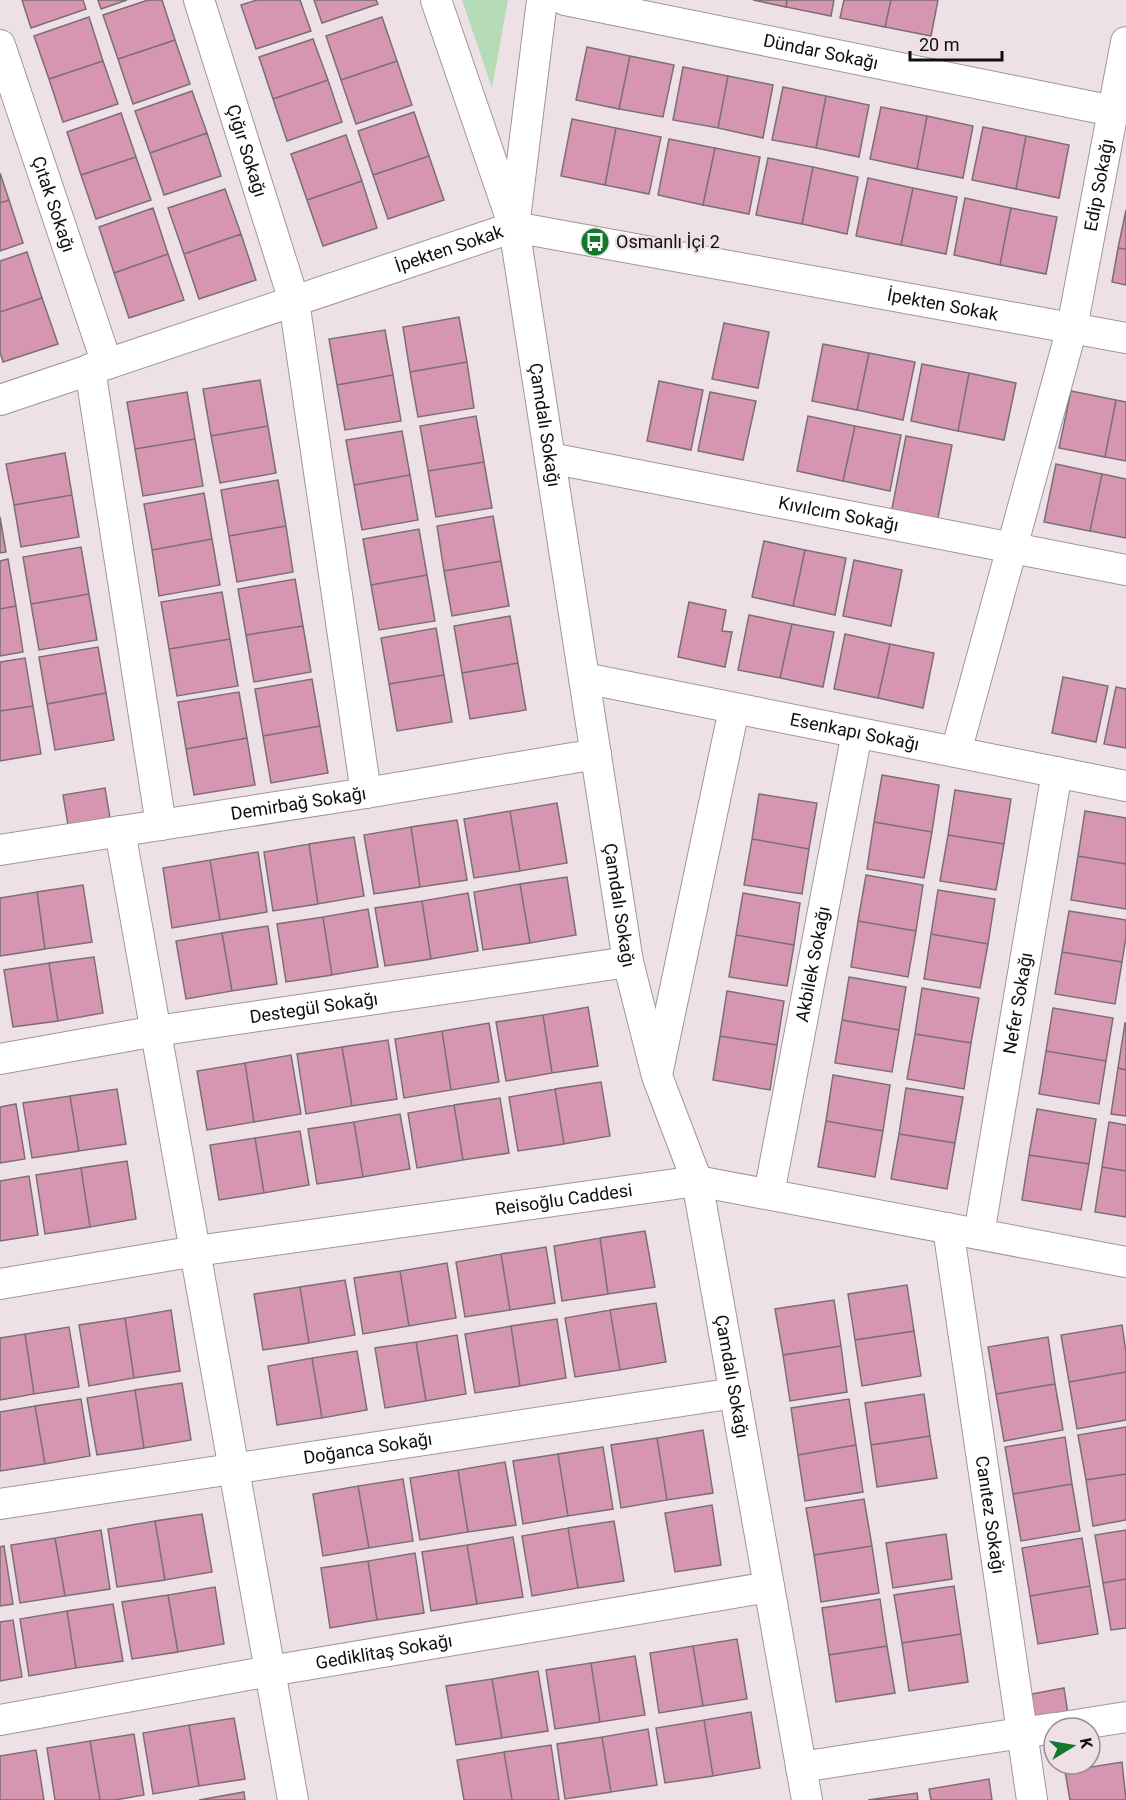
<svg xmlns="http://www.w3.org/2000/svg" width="1126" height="1800" font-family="Roboto,sans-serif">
<rect width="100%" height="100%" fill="#eee1e6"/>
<!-- green -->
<path fill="#b6dbb7" d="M462,0h46l-16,88z"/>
<!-- building -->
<path fill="#d695b1" stroke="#7a6f73" stroke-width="1.5" d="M22,0h61l3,9 -55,19z
M98,0h29l-26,9z
M148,0h14l13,40 -57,19 -15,-44z
M257,0h43l11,31 -55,18 -15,-44z
M314,0h62l2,4 -56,19z
M753,0h34l-1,7z
M787,0h47l-3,16 -45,-9z
M844,0h47l-6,27 -45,-9z
M891,0h47l-7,36 -46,-9z
M89,17l14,44 -54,18 -15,-43z
M382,17l15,44 -56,19 -15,-44z
M313,39l15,41 -55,19 -14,-42z
M175,40l15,44 -57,20 -15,-45z
M587,47l43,9 -11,53 -43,-9z
M630,56l44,9 -11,52 -44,-8z
M103,61l15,43 -55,18 -14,-43z
M397,61l15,44 -56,19 -15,-44z
M683,67l45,9 -10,52 -45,-8z
M728,76l45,9 -10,53 -45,-10z
M328,80l14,42 -55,19 -14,-42z
M783,87l43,9 -10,52 -44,-8z
M192,91l15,42 -57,20 -15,-42z
M826,96l43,9 -10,52 -43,-9z
M881,107l46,9 -10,53 -47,-10z
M414,112l15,44 -56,19 -15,-44z
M121,113l15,44 -55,18 -14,-43z
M927,116l46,10 -10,52 -46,-9z
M572,119l44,9 -11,57 -44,-9z
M983,127l43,9 -10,53 -44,-9z
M616,128l45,9 -12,57 -44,-9z
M207,133l14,43 -57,19 -14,-42z
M346,135l16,46 -55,19 -16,-46z
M1026,136l43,9 -10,53 -43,-9z
M669,139l46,9 -12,57 -45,-10z
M715,148l45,9 -11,57 -46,-9z
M429,156l15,44 -56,19 -15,-44z
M136,157l15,43 -55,19 -15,-44z
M768,158l45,9 -11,57 -46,-9z
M813,167l45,10 -11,57 -45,-10z
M0,173l9,27 -9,3z
M868,178l45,10 -12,57 -45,-9z
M362,181l15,47 -54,18 -16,-46z
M913,188l44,9 -11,57 -45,-9z
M225,189l16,45 -57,20 -16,-46z
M965,198l46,10 -11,57 -46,-10z
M9,200l14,43 -23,8v-48z
M153,208l15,46 -54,19 -15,-46z
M1011,208l46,9 -11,57 -46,-9z
M1126,210v39l-8,-1z
M241,234l15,46 -57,19 -15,-45z
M1118,248l8,1v36l-14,-3z
M27,252l15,46 -42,14v-51z
M168,254l16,46 -55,18 -15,-45z
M42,298l16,46 -55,18 -3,-10v-40z
M459,317l8,45 -57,10 -7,-45z
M724,323l45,9 -11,56 -46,-9z
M385,330l8,45 -56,10 -8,-46z
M823,344l46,9 -12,57 -45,-9z
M869,353l46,9 -12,58 -46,-10z
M467,362l7,46 -56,9 -8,-45z
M922,364l47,9 -11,58 -47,-10z
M969,373l47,10 -12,57 -46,-9z
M393,375l8,46 -56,9 -8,-45z
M260,380l8,46 -57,10 -8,-47z
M659,381l44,9 -12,60 -44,-9z
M1071,391l45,9 -11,57 -46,-9z
M187,392l8,47 -60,10 -8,-47z
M710,392l46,9 -13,59 -45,-9z
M1116,400l10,2v59l-21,-4z
M476,416l8,46 -56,9 -8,-45z
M808,416l47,10 -12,55 -46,-10z
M268,426l8,47 -56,10 -9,-47z
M855,426l46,9 -11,56 -47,-10z
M402,431l8,44 -56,10 -8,-45z
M906,436l46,9 -15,78 -46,-9z
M195,439l8,47 -60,10 -8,-47z
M65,453l7,42 -58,10 -8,-41z
M484,462l8,46 -56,9 -8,-46z
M1056,464l46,10 -12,57 -46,-9z
M1102,474l24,5v59l-36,-7z
M410,475l8,45 -56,10 -8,-45z
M278,480l8,46 -57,10 -8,-46z
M204,493l8,46 -60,11 -8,-46z
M72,495l7,42 -58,10 -7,-42z
M493,516l8,45 -57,10 -7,-45z
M0,517l6,35 -6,1z
M286,526l7,46 -56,10 -8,-46z
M419,529l8,46 -56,10 -8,-46z
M212,539l8,46 -61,11 -7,-46z
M764,541l41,9 -12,56 -41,-9z
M81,547l8,47 -58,10 -8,-47z
M805,550l41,8 -11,57 -42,-9z
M8,559l8,47 -16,3v-48z
M854,560l48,10 -11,56 -48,-10z
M501,561l8,45 -57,10 -8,-45z
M427,575l8,46 -56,9 -8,-45z
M295,579l8,47 -57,9 -8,-46z
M222,592l8,47 -61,10 -8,-47z
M89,594l8,46 -58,10 -8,-46z
M689,602l37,8 -4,21 10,1 -7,35 -47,-10z
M16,606l7,46 -23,4v-47z
M749,615l43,9 -12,54 -42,-8z
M510,616l8,47 -56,10 -8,-47z
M792,624l42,8 -11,55 -43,-9z
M303,626l8,46 -57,10 -8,-47z
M436,628l8,47 -55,9 -8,-46z
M845,634l45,10 -12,54 -44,-9z
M230,639l8,47 -61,10 -8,-47z
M890,644l44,9 -11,55 -45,-10z
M98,647l8,46 -59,11 -8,-47z
M25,658l8,48 -33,5v-49z
M518,663l8,47 -56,9 -8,-46z
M444,675l8,47 -55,9 -8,-47z
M1063,677l45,9 -12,56 -44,-9z
M312,679l8,47 -57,10 -8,-47z
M1116,687l10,2v59l-22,-4z
M239,692l8,46 -61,11 -8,-47z
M106,693l8,47 -59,10 -8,-46z
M33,706l8,48 -41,7v-50z
M320,726l8,47 -57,10 -8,-47z
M247,738l8,47 -61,10 -8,-46z
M882,775l57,10 -7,47 -58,-10z
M105,788l6,36 -42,7 -6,-36z
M955,790l56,9 -7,45 -56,-9z
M759,794l58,9 -8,46 -57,-10z
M557,803l10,60 -47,8 -10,-60z
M510,811l10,60 -46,7 -10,-59z
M1085,811l41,7v46l-48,-8z
M457,820l10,60 -47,7 -9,-60z
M874,822l58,10 -8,46 -57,-9z
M411,827l9,60 -46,7 -10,-59z
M948,835l56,9 -8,46 -56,-9z
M354,837l10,59 -46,8 -9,-60z
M752,839l57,10 -7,45 -58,-9z
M309,844l9,60 -45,7 -9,-59z
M258,852l9,60 -47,8 -10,-60z
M1078,856l48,8v45l-55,-9z
M210,860l10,60 -48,8 -9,-60z
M866,875l57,10 -7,46 -58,-10z
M567,877l9,58 -46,8 -10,-59z
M520,884l10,59 -47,7 -9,-58z
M83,885l9,57 -47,7 -8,-57z
M938,890l57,9 -7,45 -57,-10z
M37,892l8,57 -45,7v-58z
M468,893l10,58 -47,8 -9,-58z
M743,893l57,10 -6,42 -58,-10z
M422,901l9,58 -46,7 -10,-58z
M368,909l10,58 -46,8 -9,-58z
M1069,911l57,9v17l-4,25 -60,-10z
M323,917l9,58 -46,7 -9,-58z
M858,921l58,10 -8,46 -57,-10z
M268,926l9,58 -45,7 -10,-58z
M222,933l10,58 -46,8 -10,-58z
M931,934l57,10 -8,44 -56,-9z
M736,935l58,10 -7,41 -58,-9z
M1062,952l60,10 -7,42 -60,-10z
M94,957l9,56 -45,8 -9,-58z
M49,963l9,58 -45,6 -9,-57z
M849,977l57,10 -7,43 -57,-10z
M922,988l57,10 -8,45 -56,-9z
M727,991l57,10 -7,44 -57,-9z
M588,1007l10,59 -46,7 -9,-58z
M1053,1008l60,10 -7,43 -60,-10z
M543,1015l9,58 -46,8 -10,-59z
M842,1020l57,10 -7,42 -57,-9z
M489,1023l10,59 -48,8 -9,-59z
M1125,1023h1v47l-8,-2z
M442,1031l9,59 -47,8 -9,-59z
M915,1034l56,9 -7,46 -57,-10z
M720,1036l57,9 -7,45 -57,-10z
M388,1040l9,59 -45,7 -10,-59z
M342,1047l10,59 -46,8 -9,-60z
M1046,1051l60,10 -7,43 -60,-10z
M291,1055l10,59 -47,8 -9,-59z
M245,1063l9,59 -47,8 -10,-59z
M1118,1068l8,2v46l-15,-2z
M833,1075l57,10 -7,46 -57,-10z
M601,1082l9,54 -46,8 -9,-55z
M906,1088l57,9 -8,46 -56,-9z
M117,1089l9,55 -47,7 -9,-55z
M555,1089l9,55 -46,7 -9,-54z
M70,1096l9,55 -47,7 -9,-55z
M500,1098l9,55 -46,7 -9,-55z
M16,1104l9,55 -25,4v-56z
M454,1105l9,55 -46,8 -9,-55z
M1037,1109l59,10 -7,45 -60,-9z
M400,1114l10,55 -47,8 -9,-55z
M826,1121l57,10 -8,46 -57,-10z
M354,1122l9,55 -46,7 -9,-55z
M1109,1122l17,3v46l-24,-4z
M300,1131l9,54 -45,8 -9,-55z
M899,1134l56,9 -8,46 -56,-10z
M255,1138l9,55 -45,7 -9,-55z
M1029,1155l60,9 -8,46 -59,-10z
M127,1161l9,58 -46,8 -9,-59z
M1102,1167l24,4v46l-31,-5z
M81,1168l9,59 -45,7 -9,-59z
M29,1176l9,59 -38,6v-60z
M645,1231l10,56 -47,7 -8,-56z
M600,1238l8,56 -46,7 -8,-55z
M546,1247l9,56 -45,7 -9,-56z
M501,1254l9,56 -45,7 -9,-55z
M447,1263l9,55 -47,8 -9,-55z
M400,1271l9,55 -46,8 -9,-56z
M345,1280l10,55 -46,8 -9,-56z
M907,1285l7,46 -59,9 -7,-46z
M300,1287l9,56 -46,7 -9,-56z
M834,1300l7,46 -58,9 -8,-46z
M656,1303l10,59 -46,8 -10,-60z
M171,1310l9,61 -46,7 -9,-60z
M610,1310l10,60 -45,7 -10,-59z
M125,1318l9,60 -45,8 -10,-61z
M557,1319l9,59 -46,8 -9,-60z
M1122,1325l4,27v20l-57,10 -8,-47z
M511,1326l9,60 -45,7 -10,-59z
M69,1327l10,60 -45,7 -9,-60z
M914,1331l7,45 -59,10 -7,-46z
M25,1334l9,60 -34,6v-62z
M457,1335l9,59 -40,7 -10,-59z
M1048,1337l7,47 -59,10 -8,-47z
M416,1342l10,59 -41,7 -10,-60z
M841,1346l6,46 -57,9 -7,-46z
M357,1351l10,59 -45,8 -10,-60z
M312,1358l10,60 -45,7 -9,-59z
M1126,1372v48l-49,9 -8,-47z
M182,1383l9,57 -47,8 -9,-58z
M1055,1384l8,46 -59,11 -8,-47z
M135,1390l9,58 -47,7 -10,-57z
M924,1394l6,42 -59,9 -6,-42z
M81,1399l9,57 -45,8 -10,-58z
M849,1399l7,46 -58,10 -7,-47z
M35,1406l10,58 -45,7v-59z
M1126,1427v47l-40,6 -8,-45z
M703,1430l10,63 -46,7 -10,-62z
M930,1436l7,42 -60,9 -6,-42z
M1065,1437l7,47 -59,10 -8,-47z
M657,1438l10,62 -46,8 -10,-63z
M856,1445l7,47 -58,9 -7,-46z
M603,1447l10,62 -45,7 -10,-62z
M558,1454l10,62 -45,8 -10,-63z
M505,1462l11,63 -48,7 -10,-62z
M458,1470l10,62 -48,8 -10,-62z
M1126,1474v46l-33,6 -7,-46z
M403,1479l10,62 -44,7 -11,-62z
M1072,1484l8,47 -59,10 -8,-47z
M358,1486l11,62 -46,8 -10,-62z
M864,1499l8,47 -58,9 -8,-47z
M712,1505l9,60 -46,7 -10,-59z
M202,1514l10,58 -47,8 -10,-59z
M155,1521l10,59 -48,7 -9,-58z
M614,1521l10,60 -46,7 -10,-60z
M568,1528l10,60 -46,8 -10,-60z
M101,1530l9,59 -45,7 -10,-58z
M1126,1530v49l-23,4 -8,-48z
M946,1534l6,45 -59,9 -7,-45z
M513,1537l10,60 -46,7 -10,-59z
M55,1538l10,58 -45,7 -9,-58z
M1082,1538l8,48 -60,10 -8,-48z
M467,1545l10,59 -46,7 -9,-59z
M4,1546l9,58 -13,2v-59z
M872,1546l7,47 -58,9 -7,-47z
M415,1553l9,60 -47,7 -9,-59z
M368,1561l9,59 -47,8 -9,-60z
M1126,1579v49l-15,2 -8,-47z
M954,1586l7,48 -59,9 -8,-48z
M1090,1586l8,48 -60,10 -8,-48z
M215,1587l9,57 -46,8 -10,-57z
M168,1595l10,57 -46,7 -10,-57z
M880,1599l7,47 -58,9 -7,-47z
M113,1604l10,57 -47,7 -9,-57z
M67,1611l9,57 -47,8 -9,-57z
M13,1620l9,57 -22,4v-59z
M961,1634l7,48 -59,9 -7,-48z
M737,1639l10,60 -44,7 -10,-60z
M693,1646l10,60 -44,7 -9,-60z
M887,1646l8,47 -59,9 -7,-47z
M635,1656l10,59 -45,7 -9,-59z
M591,1663l9,59 -45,7 -9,-59z
M538,1671l10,60 -46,7 -10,-59z
M492,1679l10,59 -46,7 -10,-59z
M1064,1688l6,39 -38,6 -6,-38z
M751,1712l9,56 -47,8 -9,-56z
M234,1718l11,61 -46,7 -10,-61z
M704,1720l9,56 -48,7 -9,-55z
M189,1725l10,61 -46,8 -10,-61z
M648,1729l9,56 -46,7 -9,-55z
M134,1734l10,61 -29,5h-15l-10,-59z
M602,1737l9,55 -46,7 -8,-55z
M90,1741l10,59h-45l-8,-52z
M551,1745l8,55h-47l-8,-48z
M36,1750l8,50h-44v-44z
M504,1752l8,48h-48l-7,-40z
M1122,1762l4,38h-56l-5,-29z
M989,1779l3,21h-61l-2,-11z
M244,1792l1,8h-46z
M917,1793l1,7h-50z"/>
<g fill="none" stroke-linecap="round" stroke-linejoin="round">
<!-- minor casing -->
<g stroke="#a1969a" stroke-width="32">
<g id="minor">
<path id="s1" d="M199,0l95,301 72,492"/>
<path d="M436,0l76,221"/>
<path id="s2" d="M542,0l-28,227 114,735 29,114 40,105 110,619"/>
<path id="s3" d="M565,0l548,111"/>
<path id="s4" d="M0,45l107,319"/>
<path d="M90,369l71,456"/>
<path id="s5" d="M0,400l514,-173 612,111"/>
<path id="s6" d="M550,458l576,112"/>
<path id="s7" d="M584,678l542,108"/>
<path id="s8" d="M956,752l116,-424 54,-286"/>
<path d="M120,831l173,969"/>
<path id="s9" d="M0,850l366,-57 230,-39"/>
<path id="s10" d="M0,1059l156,-28 472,-69"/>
<path d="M658,1070l76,-361"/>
<path id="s11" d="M769,1194l88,-461"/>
<path id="s12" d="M948,1228l84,572"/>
<path id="s13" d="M979,1234l78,-462"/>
<path id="s14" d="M0,1284l196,-33 501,-70 429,81"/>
<path id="s15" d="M0,1504l735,-111"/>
<path id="s16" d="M0,1720l270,-49 499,-84"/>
<path d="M1057,1728l69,-11"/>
<path d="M801,1767l253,-39"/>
</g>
</g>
<!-- minor -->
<use href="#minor" stroke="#fff" stroke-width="30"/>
</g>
<!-- icons -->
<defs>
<g id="bus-disc" transform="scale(1.5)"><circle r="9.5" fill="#137829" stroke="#eee1e6"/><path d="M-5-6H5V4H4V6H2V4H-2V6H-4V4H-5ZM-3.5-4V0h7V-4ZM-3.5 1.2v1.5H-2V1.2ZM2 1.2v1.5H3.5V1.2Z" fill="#fff"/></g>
</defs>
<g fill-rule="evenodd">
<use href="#bus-disc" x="595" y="242"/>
</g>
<g text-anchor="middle" stroke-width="4.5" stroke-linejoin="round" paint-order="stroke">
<!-- street labels -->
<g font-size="18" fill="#120e10" stroke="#eee1e6">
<text dy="6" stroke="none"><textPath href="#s3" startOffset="261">Dündar Sokağı</textPath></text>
<text dy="6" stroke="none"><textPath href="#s1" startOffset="158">Çığır Sokağı</textPath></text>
<text dy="6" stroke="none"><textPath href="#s8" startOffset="585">Edip Sokağı</textPath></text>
<text dy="6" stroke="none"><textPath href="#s4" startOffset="168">Çıtak Sokağı</textPath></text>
<text dy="6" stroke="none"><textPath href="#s5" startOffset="474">İpekten Sokak</textPath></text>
<text dy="6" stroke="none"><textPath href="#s5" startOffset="978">İpekten Sokak</textPath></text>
<text dy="6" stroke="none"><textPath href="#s2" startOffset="429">Çamdalı Sokağı</textPath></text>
<text dy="6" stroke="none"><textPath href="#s6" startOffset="294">Kıvılcım Sokağı</textPath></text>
<text dy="6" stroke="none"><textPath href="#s7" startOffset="276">Esenkapı Sokağı</textPath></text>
<text dy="6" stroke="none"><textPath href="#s9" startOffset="302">Demirbağ Sokağı</textPath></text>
<text dy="6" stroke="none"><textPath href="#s2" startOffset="915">Çamdalı Sokağı</textPath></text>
<text dy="6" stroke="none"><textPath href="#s11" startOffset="234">Akbilek Sokağı</textPath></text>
<text dy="6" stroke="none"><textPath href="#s13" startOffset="234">Nefer Sokağı</textPath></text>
<text dy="6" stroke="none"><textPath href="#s10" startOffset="318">Destegül Sokağı</textPath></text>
<text dy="6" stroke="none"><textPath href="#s14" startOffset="570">Reisoğlu Caddesi</textPath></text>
<text dy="6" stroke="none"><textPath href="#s2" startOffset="1401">Çamdalı Sokağı</textPath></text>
<text dy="6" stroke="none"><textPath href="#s15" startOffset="372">Doğanca Sokağı</textPath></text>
<text dy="6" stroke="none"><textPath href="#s12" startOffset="290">Canıtez Sokağı</textPath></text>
<text dy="6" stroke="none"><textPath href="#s16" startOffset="390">Gediklitaş Sokağı</textPath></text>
</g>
<!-- poi labels -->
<g font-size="18" fill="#120e10" stroke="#eee1e6" text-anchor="start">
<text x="616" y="248">Osmanlı İçi 2</text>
</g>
</g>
<!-- north arrow -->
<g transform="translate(1072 1746) rotate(79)"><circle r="28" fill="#eee1e6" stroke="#968d90" stroke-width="1.5"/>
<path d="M0-4.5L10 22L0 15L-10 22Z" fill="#137829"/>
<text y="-9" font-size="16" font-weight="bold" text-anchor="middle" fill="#120e10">K</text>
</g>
<!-- scale -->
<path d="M910 51v9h92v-9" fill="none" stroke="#120e10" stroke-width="3"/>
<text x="919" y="51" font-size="18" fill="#120e10" stroke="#eee1e6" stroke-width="4.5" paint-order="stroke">20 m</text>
</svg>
